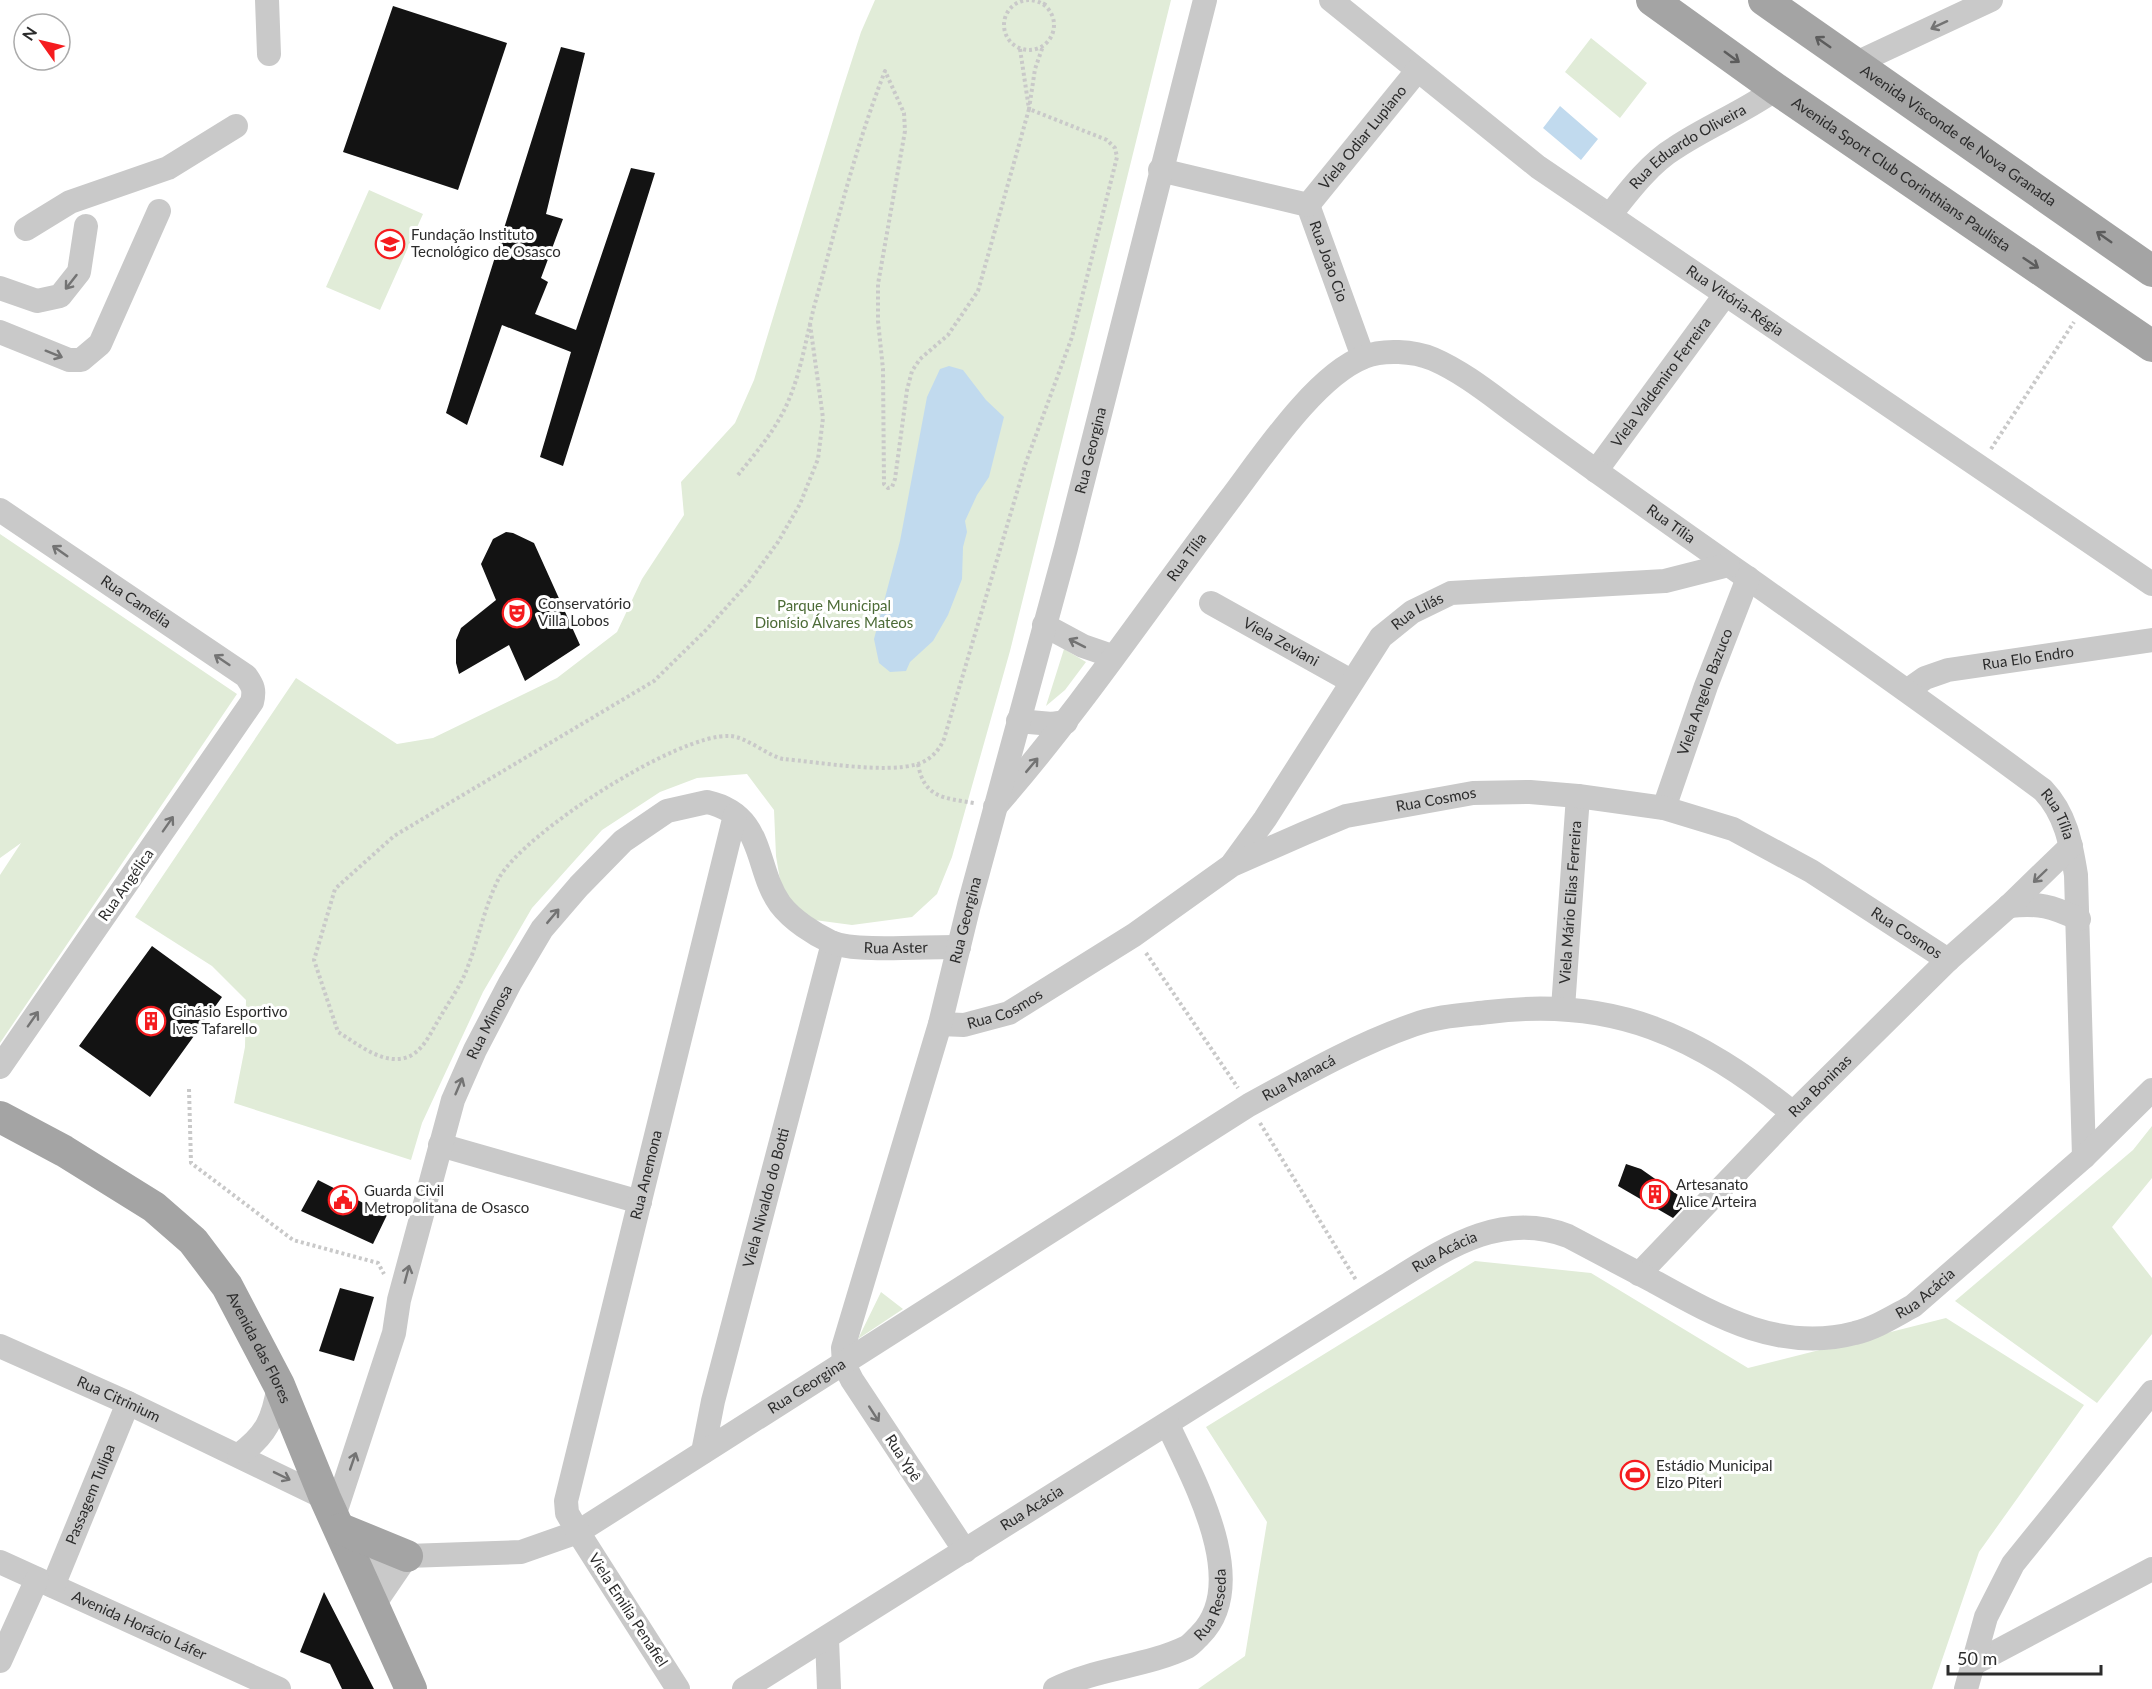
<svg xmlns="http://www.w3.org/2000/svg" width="2152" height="1689" font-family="Lato,sans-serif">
<rect width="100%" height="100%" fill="#fff"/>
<!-- green -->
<path fill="#e1ecd8" d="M875,0h296l-161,651 -58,206 -15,37 -25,23 -60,8 -45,-6 -25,-27 -6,-36 -2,-46 -27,-36 -50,4 -37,14 -58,38 -70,78 -49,84 -61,131 -11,37 -177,-57 11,-56 1,-47 -34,-34 -77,-49 161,-239 101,66 36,-6 124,-60 60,-46 25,-53 42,-64 -3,-33 54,-59 19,-43 87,-286 20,-62z
M1591,38l56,45 -27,35 -55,-46z
M369,190l54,24 -43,96 -54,-23z
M0,534l237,160 -237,349v-168l21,-32 -21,15z
M1064,649l22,13 -21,28 -19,16z
M2152,1126v52l-40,49 40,51v56l-55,69 -142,-102 178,-151z
M1475,1261l116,12 157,95 198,-50 138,87 -105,147 -47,137h-734l47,-33 22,-134 -61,-95z
M881,1292l22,17 -45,30z"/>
<!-- water -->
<path fill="#c1daee" d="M1560,106l38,33 -17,21 -38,-32z
M949,366l14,4 23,30 18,17 -15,60 -12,18 -12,26 2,11 -4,15 -1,32 -14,36 -15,26 -23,21 -4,9 -16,1 -11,-9 -5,-24 26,-98 27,-144 13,-28z"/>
<!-- building -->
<path fill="#131313" d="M393,6l114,37 -49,147 -115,-38z
M561,47l24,6 -39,161 17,5 -22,59 7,4 -13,32 41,16 55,-162 24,5 -92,293 -23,-9 31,-105 -69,-27 -35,100 -21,-12z
M506,532l7,1 21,10 46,102 -55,36 -16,-36 -50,29 -3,-11v-23l5,-12 35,-28 -15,-36 12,-25z
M152,946l70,51 -72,100 -71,-51z
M1626,1164l15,5 47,33 -15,16 -55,-32z
M318,1180l69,35 -14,29 -72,-33z
M340,1288l34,9 -20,64 -35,-10z
M324,1592l50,97h-32l-12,-25 -30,-12z"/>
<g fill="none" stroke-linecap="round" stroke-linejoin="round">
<!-- path -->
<path stroke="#c9c9c9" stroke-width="4" stroke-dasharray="3 3" stroke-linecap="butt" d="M1004 25a25 25 0 1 1 50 0a25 25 0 1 1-50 0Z
M1044,5l3,-5
M1020,49l9,60 6,-40 8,-23
M1991,449l83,-127
M738,475c15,-19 31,-37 43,-59 18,-32 24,-73 33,-109 22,-79 41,-160 71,-236l19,42 1,18 -27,153v37l5,48 1,115 4,4 4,-1 3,-8 12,-89 5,-19 8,-12 28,-24 30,-44 51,-182 78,31 8,8 2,9 -45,180 -47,128 -81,274c-5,12 -14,21 -26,25 -33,10 -99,-2 -135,-5 -17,-4 -36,-22 -53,-23 -52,-3 -206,97 -231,142 -16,31 -21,66 -35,98 -7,15 -17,29 -25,43 -8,13 -14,28 -27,36 -25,14 -54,-11 -74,-23l-24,-72 21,-71 59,-53 260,-155 53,-52 42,-47 29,-40 22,-38 18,-45 5,-41 -13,-94
M918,764c6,34 26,34 56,39
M1146,953l92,135
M189,1089l2,74 102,77 85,23 6,11
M1260,1123l96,157"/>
<!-- minor -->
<g stroke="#c9c9c9" stroke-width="24">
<path d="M267,0l2,54"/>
<path id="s1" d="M1331,0l207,167 614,417"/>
<path d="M1854,64l137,-64"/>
<path id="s2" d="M1160,170l148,35 55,152"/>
<path id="s3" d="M1308,205l109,-134"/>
<path id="s4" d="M1610,215c18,-23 40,-52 65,-67 33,-22 69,-36 101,-59"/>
<path d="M26,229l44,-27 98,-34 68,-42"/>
<path d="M0,288l37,13 23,-5 19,-24 7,-46"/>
<path d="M0,332l69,28h12l19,-16 59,-133"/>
<path id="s5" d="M1596,471l129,-176"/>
<path id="s6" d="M0,510l246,166c7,10 9,14 6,26l-252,365"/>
<path id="s7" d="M1211,603l140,78"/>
<path d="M1044,625l39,21 29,10"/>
<path id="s8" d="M1908,690l17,-12 23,-8 204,-30"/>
<path d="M1018,721l34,3 14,-2"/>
<path id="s9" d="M995,807c85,-97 157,-205 235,-308 32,-42 85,-123 134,-142 19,-8 50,-6 69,2 30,13 57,35 83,54 38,28 76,55 114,82 138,98 277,194 413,295 23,24 28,54 33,85l8,282"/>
<path id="s10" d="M1664,808l42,-122 42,-108"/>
<path id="s11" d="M1233,863l32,-44 116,-182 31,-25 39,-19 214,-12 63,-16"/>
<path d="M2009,906c31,-3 42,0 70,13"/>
<path id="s12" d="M1563,1008l15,-212"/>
<path id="s13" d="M940,1024l24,1 45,-12 125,-78 98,-70 73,-32 41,-17 127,-23 57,-1 48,4 86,12 69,21 78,42 137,89"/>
<path d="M440,1145l200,57"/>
<path id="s14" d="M1639,1274l154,-161 155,-153 61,-54 62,-60"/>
<path id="s15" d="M0,1346l128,57 197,95"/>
<path id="s16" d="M703,1452l10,-51 120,-458"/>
<path d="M239,1455c28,-21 34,-35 40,-70"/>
<path id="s17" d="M334,1516l60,-183 5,-33 54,-200 22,-50 35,-67 32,-54 37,-43 44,-45 44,-30 40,-9c59,13 47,66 73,102 12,16 34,30 51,38 25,11 98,4 128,5"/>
<path id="s18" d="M965,1551l-113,-171 -8,-16 -1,-16 97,-324 29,-119 97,-357 139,-548"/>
<path id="s19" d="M0,1562l279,127"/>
<path id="s20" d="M361,1574l46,-18 114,-4 57,-20 671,-427c53,-29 107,-60 164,-80 24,-9 50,-10 76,-13 125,-16 208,24 304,101"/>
<path id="s21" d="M53,1586l75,-183"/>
<path d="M375,1603l32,-47"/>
<path d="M827,1639l2,50"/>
<path d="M0,1661l37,-82"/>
<path d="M1973,1664l179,-95"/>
<path id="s22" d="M678,1689l-100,-157 -11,-19 -1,-12 169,-686"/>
<path id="s23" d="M744,1689l640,-402c57,-35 114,-78 184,-51 28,15 57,30 85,45 63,35 127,72 202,52 21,-5 39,-17 58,-27l171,-149 68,-67"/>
<path id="s24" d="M1055,1689c41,-21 91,-22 132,-42 5,-3 9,-8 13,-12 52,-52 -7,-156 -32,-210"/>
<path d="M1966,1689l20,-72 27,-53 139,-172"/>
</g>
<!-- major -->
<g stroke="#a4a4a4" stroke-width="32">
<path id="s25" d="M1652,0l124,89 376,257"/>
<path id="s26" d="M1764,0l388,271"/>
<path id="s27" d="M0,1117l64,34 90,56 39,34 34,45 52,99 46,113 86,191"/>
<path d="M341,1529l66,27"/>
</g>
</g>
<!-- one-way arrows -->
<defs><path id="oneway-shaft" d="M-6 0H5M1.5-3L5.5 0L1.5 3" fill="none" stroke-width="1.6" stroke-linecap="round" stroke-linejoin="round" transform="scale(1.5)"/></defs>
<g stroke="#737373">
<use href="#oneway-shaft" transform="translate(1939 25) rotate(155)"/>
<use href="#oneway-shaft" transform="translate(71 282) rotate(128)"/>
<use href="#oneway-shaft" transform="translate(54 354) rotate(22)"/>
<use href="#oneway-shaft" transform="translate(60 551) rotate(-145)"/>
<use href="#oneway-shaft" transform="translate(1077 643) rotate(-153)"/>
<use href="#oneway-shaft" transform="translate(222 660) rotate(-146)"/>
<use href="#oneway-shaft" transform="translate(1032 765) rotate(-50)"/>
<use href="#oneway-shaft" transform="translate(168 824) rotate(-55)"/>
<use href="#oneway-shaft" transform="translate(2040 876) rotate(136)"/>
<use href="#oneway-shaft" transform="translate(553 916) rotate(-50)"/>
<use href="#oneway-shaft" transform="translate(33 1019) rotate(-55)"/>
<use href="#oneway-shaft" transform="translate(459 1086) rotate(-67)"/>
<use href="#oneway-shaft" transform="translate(407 1274) rotate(-75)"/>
<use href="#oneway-shaft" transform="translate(874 1414) rotate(57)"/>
<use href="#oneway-shaft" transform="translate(353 1461) rotate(-71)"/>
<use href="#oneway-shaft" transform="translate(282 1476) rotate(26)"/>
</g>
<g stroke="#5c5c5c">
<use href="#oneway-shaft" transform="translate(1823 42) rotate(-145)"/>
<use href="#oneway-shaft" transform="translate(1732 57) rotate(36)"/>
<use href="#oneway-shaft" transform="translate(2104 237) rotate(-145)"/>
<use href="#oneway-shaft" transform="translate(2031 263) rotate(34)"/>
</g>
<!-- icons -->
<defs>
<g id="school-ring" transform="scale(1.5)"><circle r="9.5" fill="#fff" stroke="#f51c1f" stroke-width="1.5"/><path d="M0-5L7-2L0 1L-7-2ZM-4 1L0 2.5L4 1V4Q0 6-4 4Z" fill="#f51c1f"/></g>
<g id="theatre-ring" transform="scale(1.5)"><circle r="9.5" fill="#fff" stroke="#f51c1f" stroke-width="1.5"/><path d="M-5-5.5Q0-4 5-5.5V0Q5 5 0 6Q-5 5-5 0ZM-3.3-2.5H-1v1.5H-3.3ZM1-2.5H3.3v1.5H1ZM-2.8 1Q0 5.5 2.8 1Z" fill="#f51c1f"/></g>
<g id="building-ring" transform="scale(1.5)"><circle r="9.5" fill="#fff" stroke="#f51c1f" stroke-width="1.5"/><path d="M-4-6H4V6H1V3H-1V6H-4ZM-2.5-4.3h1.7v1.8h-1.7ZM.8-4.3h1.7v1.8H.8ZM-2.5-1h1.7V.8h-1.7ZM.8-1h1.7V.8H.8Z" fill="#f51c1f"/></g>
<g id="civic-ring" transform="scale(1.5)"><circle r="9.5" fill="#fff" stroke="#f51c1f" stroke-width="1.5"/><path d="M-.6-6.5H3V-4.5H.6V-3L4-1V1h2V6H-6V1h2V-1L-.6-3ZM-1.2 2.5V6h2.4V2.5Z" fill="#f51c1f"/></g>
<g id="stadium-ring" transform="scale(1.5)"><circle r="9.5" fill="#fff" stroke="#f51c1f" stroke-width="1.5"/><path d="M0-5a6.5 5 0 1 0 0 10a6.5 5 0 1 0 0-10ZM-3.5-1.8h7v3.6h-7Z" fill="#f51c1f"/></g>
</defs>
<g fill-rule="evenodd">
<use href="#school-ring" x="390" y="244"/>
<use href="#theatre-ring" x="517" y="613"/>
<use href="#building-ring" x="151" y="1021"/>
<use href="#building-ring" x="1655" y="1194"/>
<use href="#civic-ring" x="343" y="1200"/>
<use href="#stadium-ring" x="1635" y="1475"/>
</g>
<g text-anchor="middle" stroke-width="6" stroke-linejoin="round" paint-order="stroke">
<!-- street labels -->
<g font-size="15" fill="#2c2c2c" stroke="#fff">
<text dy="5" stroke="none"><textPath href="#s26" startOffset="237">Avenida Visconde de Nova Granada</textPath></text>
<text dy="5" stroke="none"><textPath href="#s3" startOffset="87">Viela Odiar Lupiano</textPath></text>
<text dy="5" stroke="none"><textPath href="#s4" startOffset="105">Rua Eduardo Oliveira</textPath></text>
<text dy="5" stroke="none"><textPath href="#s25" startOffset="304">Avenida Sport Club Corinthians Paulista</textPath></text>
<text dy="5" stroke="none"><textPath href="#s2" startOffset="212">Rua João Cio</textPath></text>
<text dy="5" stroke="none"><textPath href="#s1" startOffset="504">Rua Vitória-Régia</textPath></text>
<text dy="5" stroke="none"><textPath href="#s5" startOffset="110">Viela Valdemiro Ferreira</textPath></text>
<text dy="5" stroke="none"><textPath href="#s18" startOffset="1170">Rua Georgina</textPath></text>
<text dy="5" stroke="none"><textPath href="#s9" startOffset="945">Rua Tília</textPath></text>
<text dy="5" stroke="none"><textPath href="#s9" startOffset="315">Rua Tília</textPath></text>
<text dy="5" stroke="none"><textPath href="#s6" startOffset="164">Rua Camélia</textPath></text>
<text dy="5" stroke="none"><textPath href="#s11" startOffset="315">Rua Lilás</textPath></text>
<text dy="5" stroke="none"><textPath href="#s7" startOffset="80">Viela Zeviani</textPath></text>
<text dy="5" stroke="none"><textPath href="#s8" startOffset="126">Rua Elo Endro</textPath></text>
<text dy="5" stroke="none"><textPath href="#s10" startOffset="123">Viela Angelo Bazuco</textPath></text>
<text dy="5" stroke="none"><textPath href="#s13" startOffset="554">Rua Cosmos</textPath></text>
<text dy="5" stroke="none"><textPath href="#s9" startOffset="1431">Rua Tília</textPath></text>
<text transform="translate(126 885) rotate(-55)" y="5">Rua Angélica</text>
<text dy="5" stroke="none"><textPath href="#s12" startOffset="106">Viela Mário Elias Ferreira</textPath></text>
<text dy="5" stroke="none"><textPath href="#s18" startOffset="684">Rua Georgina</textPath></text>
<text dy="5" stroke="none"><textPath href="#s13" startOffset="1058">Rua Cosmos</textPath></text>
<text dy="5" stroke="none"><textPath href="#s17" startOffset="1102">Rua Aster</textPath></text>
<text dy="5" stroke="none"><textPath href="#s13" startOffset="68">Rua Cosmos</textPath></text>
<text dy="5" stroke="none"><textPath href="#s17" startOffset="519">Rua Mimosa</textPath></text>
<text dy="5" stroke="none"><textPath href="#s20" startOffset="1076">Rua Manacá</textPath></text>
<text dy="5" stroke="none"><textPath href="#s14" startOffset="261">Rua Boninas</textPath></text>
<text dy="5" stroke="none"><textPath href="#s22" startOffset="556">Rua Anemona</textPath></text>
<text dy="5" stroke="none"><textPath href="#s16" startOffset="262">Viela Nivaldo do Botti</textPath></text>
<text dy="5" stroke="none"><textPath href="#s23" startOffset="826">Rua Acácia</textPath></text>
<text dy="5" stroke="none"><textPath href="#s23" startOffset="1347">Rua Acácia</textPath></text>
<text dy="5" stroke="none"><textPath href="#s27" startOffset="356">Avenida das Flores</textPath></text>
<text dy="5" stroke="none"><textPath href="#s20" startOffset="495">Rua Georgina</textPath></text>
<text dy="5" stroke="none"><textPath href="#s15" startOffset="130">Rua Citrinium</textPath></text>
<text transform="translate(903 1458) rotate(57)" y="5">Rua Ypê</text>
<text dy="5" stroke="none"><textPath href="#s21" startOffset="99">Passagem Tulipa</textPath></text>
<text dy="5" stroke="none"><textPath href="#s23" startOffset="340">Rua Acácia</textPath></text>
<text dy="5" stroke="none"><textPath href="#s24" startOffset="190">Rua Reseda</textPath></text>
<text transform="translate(628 1610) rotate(57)" y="5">Viela Emilia Penafiel</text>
<text dy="5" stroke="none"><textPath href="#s19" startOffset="153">Avenida Horácio Láfer</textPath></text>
</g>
<!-- poi labels -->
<g font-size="15" fill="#2c2c2c" stroke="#fff" text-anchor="start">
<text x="411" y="240">Fundação Instituto<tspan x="411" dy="17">Tecnológico de Osasco</tspan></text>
<text x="538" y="609">Conservatório<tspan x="538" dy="17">Villa Lobos</tspan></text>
<text x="172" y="1017">Ginásio Esportivo<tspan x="172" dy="17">Ives Tafarello</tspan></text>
<text x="1676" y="1190">Artesanato<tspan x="1676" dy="17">Alice Arteira</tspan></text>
<text x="364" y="1196">Guarda Civil<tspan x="364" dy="17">Metropolitana de Osasco</tspan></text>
<text x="1656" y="1471">Estádio Municipal<tspan x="1656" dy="17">Elzo Piteri</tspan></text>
</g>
<!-- park labels -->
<g font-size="15" fill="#4c6b36" stroke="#fff">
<text x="834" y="611">Parque Municipal<tspan x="834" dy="17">Dionísio Álvares Mateos</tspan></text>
</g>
</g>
<!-- north arrow -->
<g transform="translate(42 42) rotate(304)"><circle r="28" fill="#ffffff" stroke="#ababab" stroke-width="1.5"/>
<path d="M0-4.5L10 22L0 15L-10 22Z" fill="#f51c1f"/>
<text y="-9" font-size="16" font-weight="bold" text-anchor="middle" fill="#2c2c2c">N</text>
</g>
<!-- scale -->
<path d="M1948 1665v9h153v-9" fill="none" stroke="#2c2c2c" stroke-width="3"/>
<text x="1957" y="1665" font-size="18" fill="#2c2c2c" stroke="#ffffff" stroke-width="4.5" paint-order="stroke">50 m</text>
</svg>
